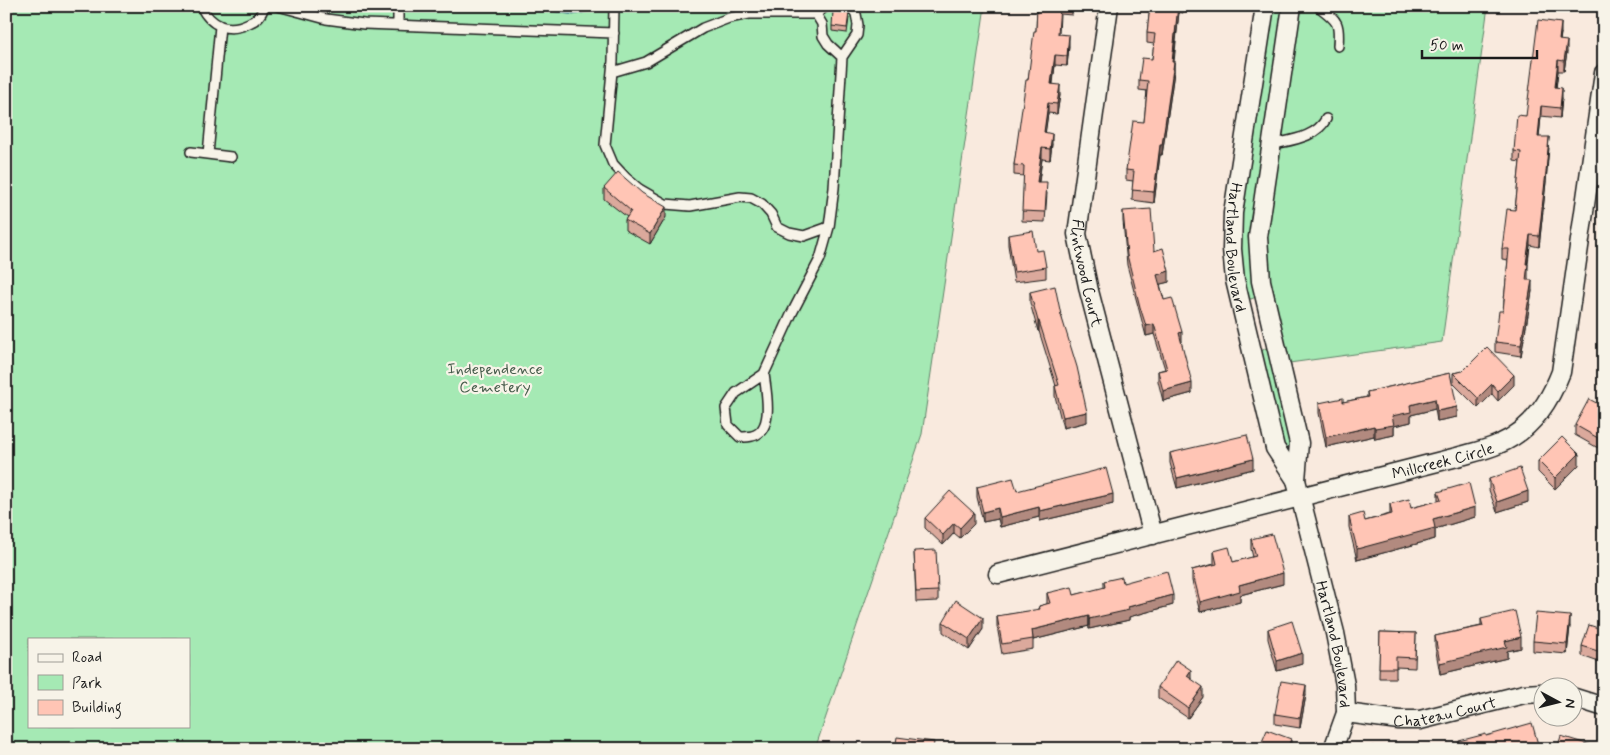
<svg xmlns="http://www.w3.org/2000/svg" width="1610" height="755" font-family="Mynerve,sans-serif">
<rect width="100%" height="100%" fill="#f9eade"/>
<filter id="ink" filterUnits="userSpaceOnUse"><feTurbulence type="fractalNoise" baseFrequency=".02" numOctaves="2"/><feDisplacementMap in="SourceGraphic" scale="10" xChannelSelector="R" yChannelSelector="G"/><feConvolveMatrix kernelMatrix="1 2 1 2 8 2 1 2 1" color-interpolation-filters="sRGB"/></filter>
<g filter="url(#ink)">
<!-- green -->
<path fill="#a5e9b4" stroke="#608268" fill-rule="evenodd" d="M6,6h979l-63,428 -107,315h-809zM29,639h160v87h-160z
M1272,6h13l-29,291 -5,2 -4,-2 -2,-3c-3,-28 -5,-55 -3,-83z
M1292,6h196l-46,336 -160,22 -24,-127z
M1266,348l3,1 23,99h-3l-7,-5 -22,-91z"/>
<!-- water -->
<path fill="#7acbd5" stroke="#54858b" d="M522,6h83v2l-32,7z"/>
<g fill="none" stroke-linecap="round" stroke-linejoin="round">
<!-- lane casing -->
<g stroke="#1c1c1c" stroke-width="12">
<path id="lane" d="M201,6c10,21 28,27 48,17 8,-3 13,-9 15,-17
M278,6l48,13 38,5 250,9
M398,6v19
M614,6l-1,55 -8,84 8,19 13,14 13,11 26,15 25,2 50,-9 11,1 11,6 9,10 6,13 12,6 15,3 25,-9 5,-39 8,-131 15,-22 1,-10 -2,-11 -5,-8
M826,6l-10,8 6,10 1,12 5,8 14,13
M1318,6c19,15 22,15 20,40
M612,72l34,-10 57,-34 26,-10 20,-4h67
M1271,145c19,-5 45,-7 55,-26
M191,152l40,5
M208,154l12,-128
M764,374c2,17 11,57 -12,62 -3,1 -8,1 -12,1l-12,-12 -2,-17 10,-15 28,-19 28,-61 28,-54 9,-32"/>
</g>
<!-- street casing -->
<g stroke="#1c1c1c" stroke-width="21">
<g id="street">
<path id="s1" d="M1109,6l-32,228 12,57 64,244"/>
<path id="s2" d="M1265,6l-32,207 -1,36 3,31 40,168 21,32"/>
<path id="s3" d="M1292,6l-34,231 3,44 38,162 -3,37 39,153 10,52 1,28 -13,36"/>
<path id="s4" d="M998,574l459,-117c14,-4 29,-7 42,-13 32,-13 50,-41 62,-72l43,-299"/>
<path d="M1572,697l32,10"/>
<path id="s5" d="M1346,713l53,7h21l104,-26 18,-1"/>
</g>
</g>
<!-- lane -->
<use href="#lane" stroke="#f7f3e8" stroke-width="9"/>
<!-- street -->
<use href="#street" stroke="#f7f3e8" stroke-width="18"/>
</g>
<!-- wall -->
<path fill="#dba99c" stroke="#1c1c1c" d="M1037,6h35v9l-12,-1 -1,20 10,12 -2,20 -12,-1 -2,19 7,11 -3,19 -9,-1 -3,20 7,11 -2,16 -8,-1 -3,23 8,11 -2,29 -23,-1 2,-45 -10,-1v-10l22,-134z
M1150,6h34l-1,7 -4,-1 -5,50v10l-12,83h-2l-6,48 -22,-3 1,-19 -7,-1v-10l18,-48 3,-31 -8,-1v-10l13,-21 2,-15 -7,-1v-10z
M1549,6h24l-1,4z
M849,18l-2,15 -15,-2v-5z
M1561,33l-1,7 7,12 -3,19h-6l-2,16 6,11 -2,20 -19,-2 -2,21 10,11 -3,34 -7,65 -9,-2 -2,19v16l4,11 -11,65 -26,-4v-10l8,-31 5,-51 -6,-1v-10l13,-39 5,-48 -6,-1v-10l12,-35z
M604,188l62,29 -16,27 -25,-14v-10l2,-3 -23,-18z
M1123,211l31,40 15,31 -9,2 4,16 18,42h-1l11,51 -29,8 -5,-20v-10l7,-2 -11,-35 -8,2 -19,-71 -4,-44z
M1008,235l28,16 10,16v11l-32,4 -6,-37z
M1030,292l31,23 26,107 -24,6 -8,-32v-10h1l-17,-55h-1l-8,-28z
M1604,338v29h-4v-11z
M1463,371l51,14 -16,16 -6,-7 -14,14 -25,-25v-10z
M1450,373l7,44 -20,4 -2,-12 -24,6v7l-17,4v9l-19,4 -1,-3 -48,11 -7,-34v-10l24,-1 24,-5v-5z
M1604,407l-6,41 -23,-13v-10z
M1170,453l83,16 -76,19 -7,-25z
M1538,461l41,4 -24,24 -17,-17z
M1489,479l39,23 -31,10 -8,-22z
M977,487l40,4 96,13 -73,17 -1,-4 -39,10 -2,-8 -15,3 -6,-25z
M1438,492l37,25 -40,12v10l-78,21 -8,-33v-10l16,4 25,-7v-10l21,4 27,-7z
M925,518l49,6 -14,14 -6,-5 -11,12 -18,-17z
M1251,539l32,45 -43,11v7l-40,10 -8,-31v-11l22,-6v-13l19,11 20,-5 -2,-8z
M914,551l24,40v10l-22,1z
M1104,581l19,2 50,22 -44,12v3l-40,9v-3l-56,14v9l-31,5 -5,-28v-10l42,-6v-4l8,-2v-11l27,2 30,-7z
M1481,619l40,29 -14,3v7l-67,16 -5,-28v-10l46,-10z
M943,622l40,7 -14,21 -26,-18z
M1570,626l-3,28 -34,-3v-10z
M1268,629l34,35 -25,7 -9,-32z
M1604,630v34l-22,-8v-10z
M1380,632l36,1 -1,35 -19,-1v11h-17z
M1191,679l12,18 -15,21 -30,-20v-11z
M1306,695l-6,33 -25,-4v-10z"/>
<!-- shaded-wall -->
<path fill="#b28a7f" stroke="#1c1c1c" d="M1178,6l1,6 -7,60v-10z
M1561,23v10l-2,17v-10z
M1069,35v11l-2,20v-10z
M1567,41v11l-3,19v-10z
M1055,55v10l-4,29v-10z
M1558,60v11l-3,26v-10z
M1174,62v10l-12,83v-10z
M1060,85v10l-3,19v-10z
M1562,88v10l-2,20v-10z
M1048,103v10l-4,30v-11z
M1541,106v10l-3,31v-10z
M1052,134v10l-2,16v-11z
M1549,137l-3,45 -7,65v-11z
M1160,145v10l-6,48v-11z
M1042,148v11l-5,33v-10z
M666,207v10l-16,27v-10z
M1530,235v10l-4,29v-10z
M1169,271v11l-12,3v-10z
M1532,280v11l-11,65v-11z
M1038,321h1v10h-1z
M1154,324v10l-8,2v-10z
M1182,332v10l-3,1v-10z
M1514,375v10l-16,16v-10z
M1192,383v10l-29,8v-10z
M1492,384v10l-14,14v-10z
M1435,399v10l-24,6v7l-17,4v9l-19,4v-11l17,-12 18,-11z
M1457,407v10l-20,4v-10z
M1087,412v10l-24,6v-11z
M1374,426v10l-48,11v-10z
M1604,427v11l-6,10v-10z
M1579,454v11l-24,24v-11z
M1253,459v10l-76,19v-10z
M1528,491v11l-31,10v-10z
M1113,494v10l-73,17v-10z
M1039,507v10l-39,10v-10z
M1475,507v10l-40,12v10l-78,21v-11l76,-30z
M998,508v11l-15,3v-10z
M974,513v11l-14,14v-10z
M954,523v10l-11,12v-10z
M1283,573v11l-43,11v7l-40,10v-10l39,-17z
M1173,595v10l-44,12v3l-40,9v-10l39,-12z
M1089,616v10l-56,14 -1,-10z
M1570,616v10l-3,28v-10z
M983,618v11l-14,21v-11z
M1521,637v11l-14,3v7l-67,16v-11l65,-22z
M1302,653v11l-25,7v-10z
M1191,670v10l-4,-4z
M1306,685v10l-6,33v-10z
M1203,687v10l-15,21v-10z
M1291,739v10h-4z"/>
<!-- building -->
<path fill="#ffc5b5" stroke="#1c1c1c" d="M1037,6h23l-2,28 11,1 -2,21 -12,-1 -4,29 9,1 -3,19 -9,-1 -4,29 8,2 -2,15 -8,-1 -5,34h10l-2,30 -23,-1 2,-45 -10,-1 12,-85h2l6,-49h2z
M1150,6h28l-6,56h2l-12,83h-2l-6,47 -22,-2 2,-19 -8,-1 7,-49 11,1 4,-41 -9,-1 3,-22 10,1 3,-25 -8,-1z
M833,11l16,2 -2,15 -15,-2z
M1538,20l23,3 -2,17 8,1 -3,20 -6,-1 -3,27 7,1 -2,20 -19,-2 -3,31h11l-3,35 -7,64 -9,-1 -4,29h2l-2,16h6l-11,65 -26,-3 4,-31h4l6,-62h-7l5,-40 8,1 6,-58 -7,-1 3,-36 9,1z
M618,172l24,21 24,14 -16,27 -25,-14 6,-9 -27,-23z
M1151,209l3,42 9,-3 6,23 -12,4 7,25 8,-2 10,34 -3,1 13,50 -29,8 -5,-20 9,-2 -13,-45 -8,2 -6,-19 -13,-52 -4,-44z
M1033,231l3,20 7,-1 3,17 -32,5 -6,-37z
M1055,286l6,29 16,52 10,45 -24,5 -8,-31 4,-1 -20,-64h-1l-8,-29z
M1603,338h1v19l-4,-1z
M1487,347l27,28 -16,16 -6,-7 -14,14 -25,-25 10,-2z
M1450,373l7,34 -20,4 -2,-12 -25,6 1,7 -19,4 2,9 -19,3 -1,-2 -48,11 -7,-34 24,-5v4l25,-5 -1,-5z
M1589,399l15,8v20l-6,11 -23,-13z
M1247,435l6,24 -76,19 -7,-25z
M1562,437l17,17 -24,24 -17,-17z
M1106,468l7,26 -73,17 -1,-4 -39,10 -2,-9 -15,4 -6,-25 36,-9 4,13z
M1520,468l8,23 -31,11 -8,-23z
M1469,483l6,24 -42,12 2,9 -78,21 -8,-32 14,-4 2,8 27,-7 -2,-10 19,-5 2,9 30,-8 -3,-8z
M950,491l24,22 -14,15 -6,-5 -11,12 -18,-17z
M1272,534l11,39 -44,12 1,6 -40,11 -8,-32 25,-6 -3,-13 15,-4 4,15 23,-6 -5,-17z
M936,550l2,41 -22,1 -2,-41z
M1167,571l6,24 -45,12 1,3 -40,9v-3l-57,14 1,9 -31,5 -5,-28 43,-7 -1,-3 11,-3 -3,-10 25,-6 2,8 31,-8 -1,-6 18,-4 1,6z
M956,600l27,18 -14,21 -26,-17z
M1515,611l6,26 -16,4 2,6 -67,16 -5,-27 48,-10 -2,-7z
M1536,613l34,3 -3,28 -34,-3z
M1292,621l10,32 -25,8 -9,-32z
M1589,625l15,5v23l-22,-7z
M1380,632l36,1 -1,25 -19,-1v11h-17z
M1176,660l15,10 -4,6 16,11 -15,21 -30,-21z
M1281,681l25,4 -6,33 -25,-4z
M1532,723l7,25 -3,1h-75l-2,-8 27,-7v2z
M1267,730l24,9 -4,10h-28z
M1561,736l29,9 -1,4h-32z
M897,737l37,5 -1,7h-38z
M1373,746l10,3h-11z"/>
</g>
<g text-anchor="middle" stroke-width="4.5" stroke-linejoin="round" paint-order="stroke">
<!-- street labels -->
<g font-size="16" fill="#1c1c1c" stroke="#f7f3e8">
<text dy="6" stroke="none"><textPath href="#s2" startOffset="244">Hartland Boulevard</textPath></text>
<text dy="6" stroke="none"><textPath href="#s1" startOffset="270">Flintwood Court</textPath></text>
<text dy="6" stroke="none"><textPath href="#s4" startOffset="459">Millcreek Circle</textPath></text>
<text dy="6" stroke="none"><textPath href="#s3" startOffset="650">Hartland Boulevard</textPath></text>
<text dy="6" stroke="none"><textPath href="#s5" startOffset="100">Chateau Court</textPath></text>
</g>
<!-- park labels -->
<g font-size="16" fill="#455a4a" stroke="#f7f3e8">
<text x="495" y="374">Independence<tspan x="495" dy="18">Cemetery</tspan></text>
</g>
</g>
<!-- margin -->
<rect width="1610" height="755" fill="none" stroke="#f7f3e8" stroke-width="25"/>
<rect x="12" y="12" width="1585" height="730" fill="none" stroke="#1c1c1c" stroke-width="2" filter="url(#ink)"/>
<!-- legend -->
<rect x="28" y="638" width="162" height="90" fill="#f7f3e8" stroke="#9f9d96"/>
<rect x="38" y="654" width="25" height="8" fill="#f7f3e8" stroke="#9f9d96"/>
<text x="72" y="662" font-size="15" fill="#1c1c1c">Road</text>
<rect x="38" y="675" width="25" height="15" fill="#a5e9b4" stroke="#9f9d96"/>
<text x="72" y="688" font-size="15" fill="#1c1c1c">Park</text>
<rect x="38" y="700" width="25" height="15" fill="#ffc5b5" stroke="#9f9d96"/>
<text x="72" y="712" font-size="15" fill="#1c1c1c">Building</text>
<!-- north arrow -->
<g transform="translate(1558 702) rotate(97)"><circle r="24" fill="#f7f3e8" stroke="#9f9d96"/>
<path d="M0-4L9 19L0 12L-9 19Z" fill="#1c1c1c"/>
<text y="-8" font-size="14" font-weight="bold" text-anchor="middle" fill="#1c1c1c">N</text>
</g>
<!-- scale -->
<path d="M1422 50v8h115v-8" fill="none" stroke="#1c1c1c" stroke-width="2.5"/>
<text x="1430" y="50" font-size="15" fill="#1c1c1c" stroke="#f7f3e8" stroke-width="4" paint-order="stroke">50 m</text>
</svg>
